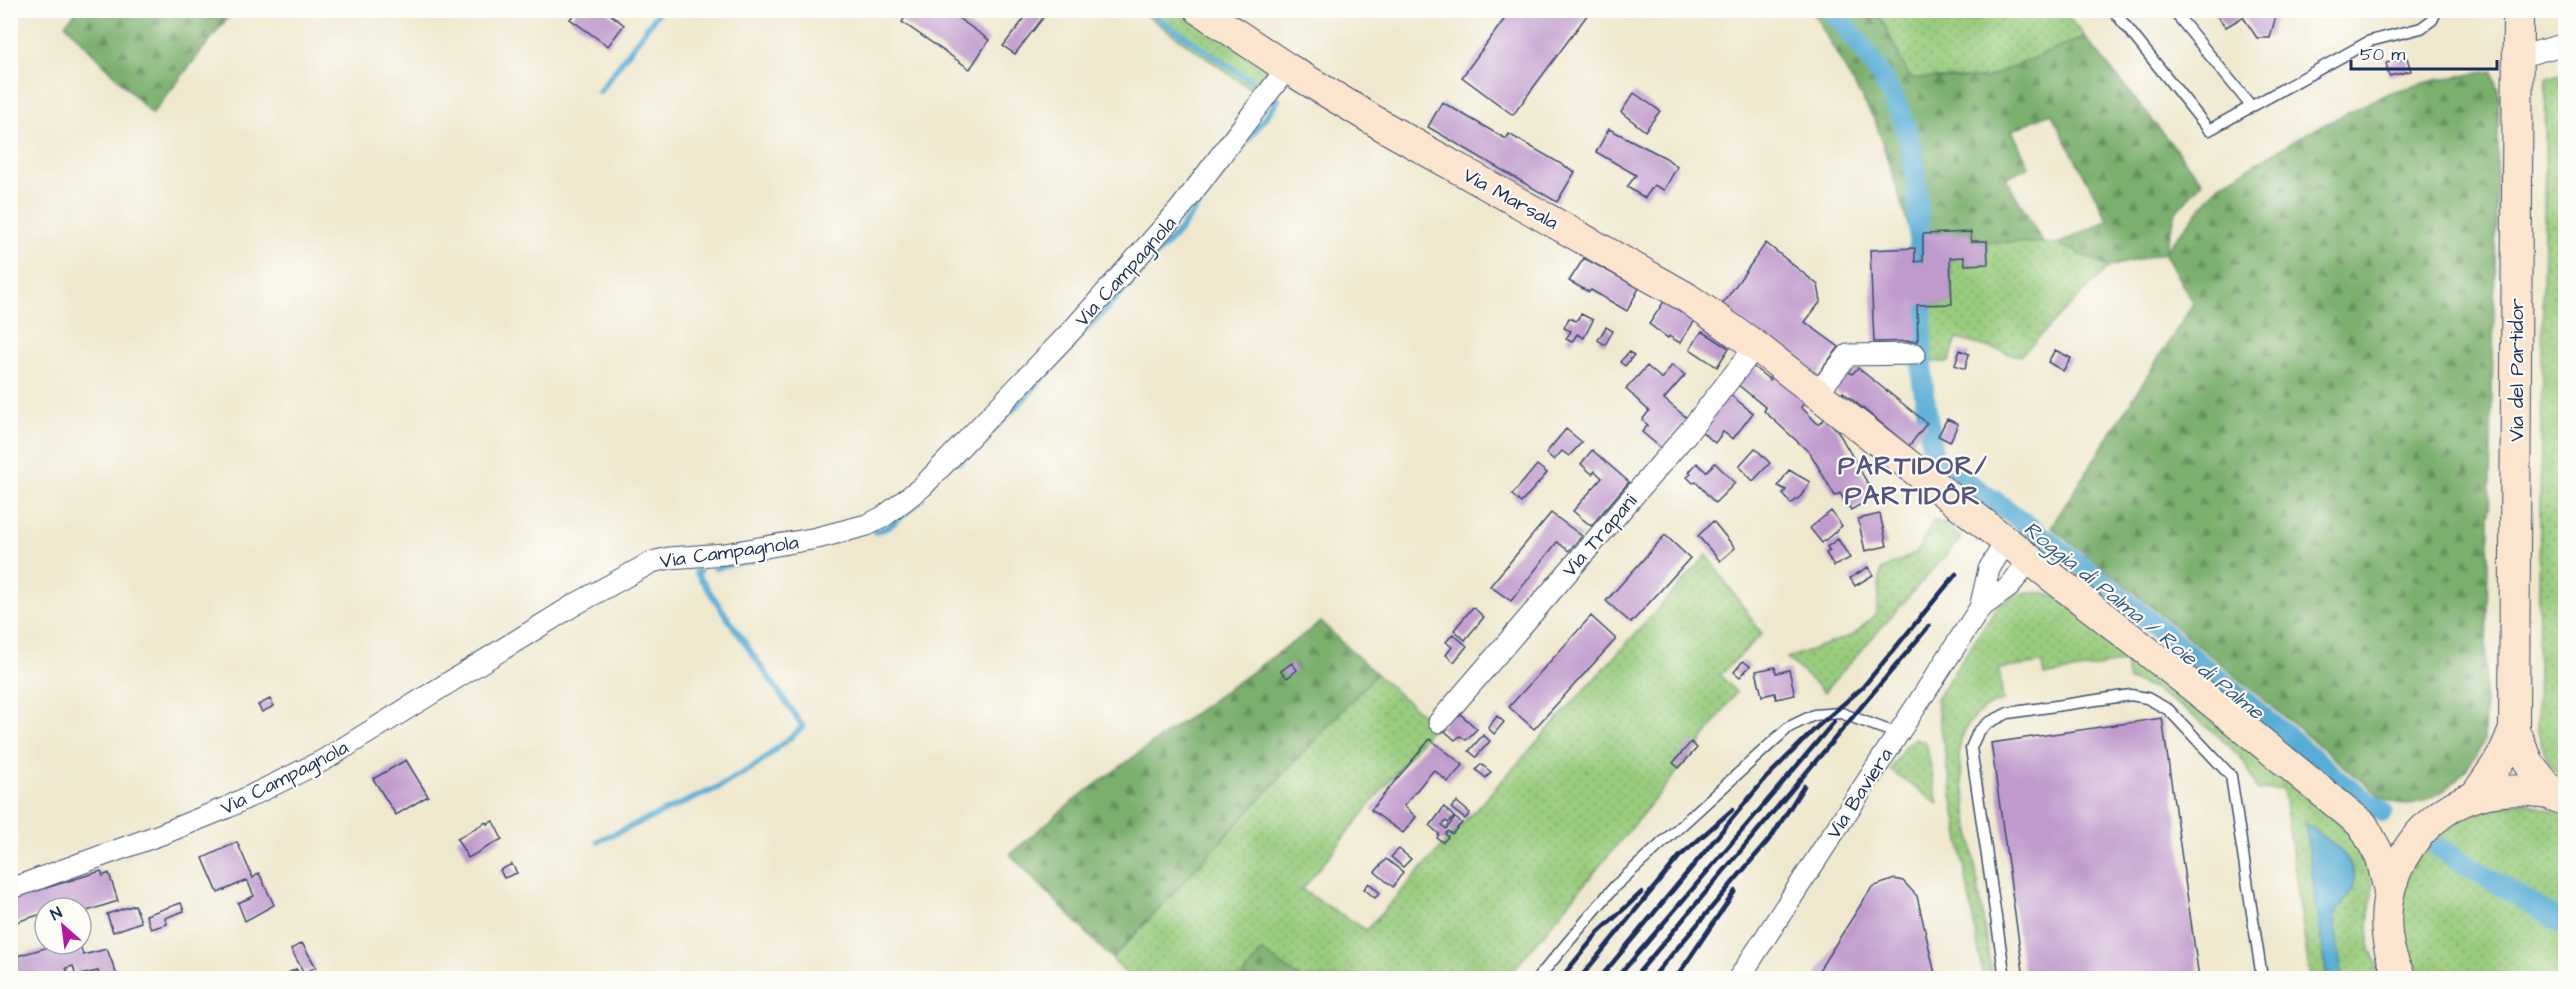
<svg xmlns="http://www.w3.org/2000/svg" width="2576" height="989" font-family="'Architects Daughter',sans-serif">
<defs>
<pattern id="green-dots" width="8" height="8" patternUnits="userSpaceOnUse" patternTransform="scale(1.5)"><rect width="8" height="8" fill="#98cb7c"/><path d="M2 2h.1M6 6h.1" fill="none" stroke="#7ba569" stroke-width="1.8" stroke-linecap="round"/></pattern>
<pattern id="forest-firs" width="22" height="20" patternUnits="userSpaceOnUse" patternTransform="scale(1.5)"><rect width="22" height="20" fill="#7aaf6c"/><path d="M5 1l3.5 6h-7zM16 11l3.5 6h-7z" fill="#638f5c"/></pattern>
</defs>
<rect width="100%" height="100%" fill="#fdfcf7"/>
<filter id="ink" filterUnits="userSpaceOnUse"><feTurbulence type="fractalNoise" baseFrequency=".0167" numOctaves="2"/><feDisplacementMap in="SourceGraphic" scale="12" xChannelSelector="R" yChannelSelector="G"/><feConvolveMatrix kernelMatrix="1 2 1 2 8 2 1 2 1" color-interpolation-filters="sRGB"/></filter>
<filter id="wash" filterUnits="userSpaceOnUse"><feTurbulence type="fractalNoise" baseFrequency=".008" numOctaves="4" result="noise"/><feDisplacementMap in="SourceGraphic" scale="24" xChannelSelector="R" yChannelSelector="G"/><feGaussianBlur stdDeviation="1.35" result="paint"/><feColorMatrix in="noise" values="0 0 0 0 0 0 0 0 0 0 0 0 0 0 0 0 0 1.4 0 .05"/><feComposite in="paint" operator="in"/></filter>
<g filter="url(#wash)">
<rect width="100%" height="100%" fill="#efe8ce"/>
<!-- green -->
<path fill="url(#green-dots)" stroke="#5a7d6d" stroke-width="1.5" d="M1140,11h44l76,49 6,8 -1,12 -10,12z
M1877,11h186l22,26 -99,41 -76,1z
M2565,73h1l-1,708c-16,-14 -23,-32 -28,-53l9,-650z
M1987,241l71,3 51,23 -89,89 -63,-17 -8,23h-18l-1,-57 22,-2 -2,-45 14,-1 1,8 22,-1z
M1934,520l10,4 17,14 -137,154 -37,-34 66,-23 23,-21 5,-44 35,-17z
M1707,555l55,79 -42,41 16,17 -39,56 -190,230h-207l-38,-27 -20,27h-112l-18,-19 264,-285 58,51 -132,165 64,40z
M2029,592l14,1 14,4 291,233 18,26 7,30 -5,37 1,22 13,33h-72l-27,-190 -26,3c-3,-11 -8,-21 -14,-30 -17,-22 -87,-78 -114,-80l-4,-19 -81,14 -2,-13 -43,6 4,32c-27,6 -45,29 -44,57l33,220h-9l-47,-279 62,-94 16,-9z
M1916,738l9,4 2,5 11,57 -48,-34 15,-24z
M2524,802l41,13v163h-148l-14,-30 -3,-50 18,-46 52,-42z"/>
<!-- forest -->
<path fill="url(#forest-firs)" stroke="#4a6f65" stroke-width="1.5" d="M77,11v-1l156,1 -81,103 -87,-90z
M1812,11h65l33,67h76l99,-41 117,145 -26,30 -11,40 54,-67 88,-52 81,-40 51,-14 53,-8 7,22 -15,648c-17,37 -60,79 -103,56l-261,-216 -69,-54 142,-223 -29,-51 -55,14 -51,-23 50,-24 -57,-107 -39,17 17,36 -23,12 37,65 -72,-2v-8l-60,1 -35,-111z
M1321,622l55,52 -264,285 -102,-105 68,-57z
M1262,951l38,27h-58z"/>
<!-- water -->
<path fill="#59add5" stroke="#3a6e9a" stroke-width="1.5" d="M2305,823c19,14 57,36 48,65 -3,10 -14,17 -19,27l8,63h-15z"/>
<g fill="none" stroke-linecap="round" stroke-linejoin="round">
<!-- stream -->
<path stroke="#59add5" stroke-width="6" d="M1146,10l111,75
M599,92l61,-82
M1086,331l94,-101 98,-130 -3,-2
M960,462l61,-60 53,-58
M875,532l14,-5 33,-28
M715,568l45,-10
M598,841l119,-53 40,-23 46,-38 -107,-155 4,-1"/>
<!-- canal -->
<path stroke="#59add5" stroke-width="21" d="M1831,10c32,34 66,84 78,129 10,35 9,82 10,118
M1922,309v69l11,79 14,13 45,29 108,81 256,214 27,18
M2439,848l127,77"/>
</g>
<g id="blocks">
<!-- building -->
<path fill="#bf9acc" d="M577,10h28l19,15 -16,21 -38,-27z
M910,10h37l42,30 -19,29 -68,-47z
M1031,10l12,8 -28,36 -12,-8z
M1511,10h80l-78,105 -51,-38z
M2217,10h76v5l-16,-3 -7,26h-13l-14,-21 -17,10 -9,-11z
M2407,58l4,13 -22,5 -3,-13z
M1634,93l26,18 -15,20 -24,-19z
M1442,102l64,37 3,-5 66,38 -18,30 -129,-75z
M1609,129l57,29 11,9 -13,23 -10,-5 -9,13 -18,-11 9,-12 -40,-23z
M1971,232v9h16l1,23 -23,1 -1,-8 -14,1 2,46 -35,1 1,36 -44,1 -4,-92 45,-2v14l8,-1v-27z
M1766,243l52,42 3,16 -16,21 34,25 -23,30 -95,-71z
M1584,258l55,30 -12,23 -36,-21 -2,2 -20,-11z
M1665,300l30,20 -15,23 -11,-7 -1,2 -19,-14z
M1581,314l12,6 -9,18 -7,-4 -5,8 -6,-3 5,-8 -7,-3 5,-10 7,3z
M1606,327l7,4 -8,14 -7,-5z
M1702,331l27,17 -12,19 -27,-18z
M1960,350l9,4 -4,15 -10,-4z
M2055,350l16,8 -8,13 -15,-9z
M1629,352l5,3 -9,11 -5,-4z
M1672,365l13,10 -21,24 23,19 -26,30 -19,-16 6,-7 -6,-5 7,-9 -23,-22 21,-23 15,13z
M1751,365l19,15 5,-7 35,25 -9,9 17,17 8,-6 11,12 38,66 -24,14 -11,-17 -5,3 -25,-43 -46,-42 2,-3 -30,-25z
M1858,368l69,55 -18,23 -66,-54 -2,3 -9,-8 14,-17 6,4z
M1728,393l25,20 -20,26 -10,-7 -8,11 -20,-17z
M1947,419l11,5 -8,18 -12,-6z
M1566,429l16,13 -13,14 -7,-5 -8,9 -8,-7z
M1755,448l15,15 -17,18 -14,-15z
M1592,450l37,32 -38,44 -18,-15 29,-33 -7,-7 -3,3 -11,-10z
M1697,463l9,9 9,-9 20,20 -20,20 -19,-21 -3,1 -6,-6 4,-3 -2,-2z
M1537,465l10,8 -26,30 -9,-8z
M1789,470l21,12 -9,14 -10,8 -8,-10 3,-4 -8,-4z
M1831,511l11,15 -20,17 -12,-15z
M1551,513l31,23 -13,15 -12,-9 -46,59 -21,-15z
M1880,514l7,32 -22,5 -7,-32z
M1713,521l22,27 -15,13 -22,-25z
M1665,535l25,23 -59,65 -25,-22z
M1838,539l12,19 -16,8 -8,-13 4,-2 -3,-4z
M1868,567l5,8 -18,11 -5,-8z
M1473,607l11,10 -19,23 -11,-10z
M1591,616l25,23 -82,90 -25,-22z
M1453,634l14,12 -13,16 -8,-7 6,-8 -6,-5z
M1743,661l7,5 -10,11 -6,-5z
M1292,663l5,7 -10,8 -6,-7z
M1775,667l1,6 13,-3 6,25 -19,4 -1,-6 -13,3 -6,-25z
M270,699l4,7 -12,6 -4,-7z
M1455,709l22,20 -11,11 -6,-4 -5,4 -15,-13z
M1497,716l7,6 -10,12 -6,-6z
M2162,718l37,260h-175l-33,-235z
M1483,735l7,6 -14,16 -7,-6z
M1430,739l33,26 -15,17 -14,-12 -8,9 -22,27 12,11 -13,16 -32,-23z
M1691,742l6,6 -18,20 -6,-5z
M406,760l22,36 -32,19 -23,-36z
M1481,764l10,8 -5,6 -10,-8z
M1457,802l13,11 -5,6 -14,-11z
M1444,807l10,10 -6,6 -2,-2 -4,4 4,4 9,-11 7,5 -10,11 -4,-3 -3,3 3,3 -5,5 -6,-4 2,-4 -9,-8z
M493,821l9,18 -34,19 -11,-19 29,-17 1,2z
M237,842l16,36 6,-5 15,32 -29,16 -7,-18 16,-7 -7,-16 -29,13 -15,-35z
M1399,849l12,10 -8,8 -12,-10z
M1386,859l17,13 -10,15 -18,-15z
M512,864l5,9 -13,5 -4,-8z
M101,871l2,5 6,-3 9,28 -37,12v-5h-14l-1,-3 -21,3v5l-35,11v-25z
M1895,879l8,2 14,15 19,82h-122l58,-91z
M1369,883l11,10 -5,5 -11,-9z
M181,903l3,8 -19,7 2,6 -16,5 -5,-14z
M135,905l6,17 -28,10 -6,-18z
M302,943l14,24 -12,6 -13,-24z
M59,944h21l3,11 24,-6 11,29h-18l-2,-7 -22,5 -3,-10 -7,2 3,7 -9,3 -2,-4 -14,4h-34v-3l4,-2 -4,-15z
M296,969l6,9h-23z"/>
</g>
</g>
<g filter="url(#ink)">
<use href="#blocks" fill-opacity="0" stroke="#3b4b6f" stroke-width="1.5"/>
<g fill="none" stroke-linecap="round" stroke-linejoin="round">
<!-- lane casing -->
<g stroke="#3b4b6f" stroke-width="13">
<path id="lane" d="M2113,10l96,120 161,-89 51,-13 11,-8 5,-10
M2173,10l78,96
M1538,978l77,-92 174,-159 25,-12 27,-2 57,21
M2005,978l-34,-230 7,-16 10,-9 20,-10 123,-18 16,3 22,12 62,66 31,202"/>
</g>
<!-- street casing -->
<g stroke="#3b4b6f" stroke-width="23">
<path id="street" d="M2518,57l48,-13
M1817,393l31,-38 67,-1
M1980,608l29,-21 21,-28
M1439,722l251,-292 66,-84
M10,889l152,-55 66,-27 96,-47 250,-155 78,-43 17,-4 56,-4 92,-16 50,-13 16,-8 39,-30 153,-160 105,-118 107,-141
M1739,978l241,-370 9,-39 17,-28"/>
</g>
<!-- secondary casing -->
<g stroke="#3b4b6f" stroke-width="32">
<path id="secondary" d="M1200,10l87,58 101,61 298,168 70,49 445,347 162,132 18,33 8,33
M2518,10l-4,720 16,35 25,31
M2475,796l26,-38 13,-28
M2401,978c-43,-77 13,-180 102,-187 19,-2 40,0 58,8"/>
</g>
<!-- lane -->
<use href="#lane" stroke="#fff" stroke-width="10"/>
<!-- street -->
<use href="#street" stroke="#fff" stroke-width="21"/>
<!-- secondary -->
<use href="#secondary" stroke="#fbe5cf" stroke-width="30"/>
<!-- rail -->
<path stroke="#1b2f5e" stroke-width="4.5" d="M1561,978l37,-45 44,-41
M1580,978l99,-121 53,-47
M1600,978l165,-199 52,-52 46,-40 93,-113
M1617,978l217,-256
M1634,978l295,-352
M1652,978l120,-142 32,-50
M1676,978l59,-87"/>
</g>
</g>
<g text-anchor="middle" stroke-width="4.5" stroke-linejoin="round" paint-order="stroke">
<!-- street labels -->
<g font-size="20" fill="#1b2f5e" stroke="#fdfcf7">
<text transform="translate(1511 198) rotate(29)" y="7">Via Marsala</text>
<text transform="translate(1125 271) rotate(-48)" y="7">Via Campagnola</text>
<text transform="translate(2516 370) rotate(-90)" y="7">Via del Partidor</text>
<text transform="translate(1599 535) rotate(-49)" y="7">Via Trapani</text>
<text transform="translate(729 551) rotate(-8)" y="7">Via Campagnola</text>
<text transform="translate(284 777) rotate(-27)" y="7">Via Campagnola</text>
<text transform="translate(1859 793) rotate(-57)" y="7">Via Baviera</text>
</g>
<!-- water labels -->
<g font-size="21" font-style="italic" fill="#315b88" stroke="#fdfcf7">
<text transform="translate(2144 620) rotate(39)" y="7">Roggia di Palma / Roie di Palme</text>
</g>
<!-- district labels -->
<g font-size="26" font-weight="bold" letter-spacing="1.5" fill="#545484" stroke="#fdfcf7">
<text x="1913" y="474">PARTIDOR/<tspan x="1913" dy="30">PARTIDÔR</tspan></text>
</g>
</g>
<!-- margin -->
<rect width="2576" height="989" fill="none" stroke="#fdfcf7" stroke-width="36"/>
<!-- north arrow -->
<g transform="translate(63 926) rotate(332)"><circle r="28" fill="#fdfcf7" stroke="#a3aaba" stroke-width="1.5"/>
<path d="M0-4.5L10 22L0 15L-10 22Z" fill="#b5179e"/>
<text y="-9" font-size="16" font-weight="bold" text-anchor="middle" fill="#1b2f5e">N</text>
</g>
<!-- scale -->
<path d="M2351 60v9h146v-9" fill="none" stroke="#1b2f5e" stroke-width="3"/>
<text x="2360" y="60" font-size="18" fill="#1b2f5e" stroke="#fdfcf7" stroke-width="4.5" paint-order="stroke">50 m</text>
</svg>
